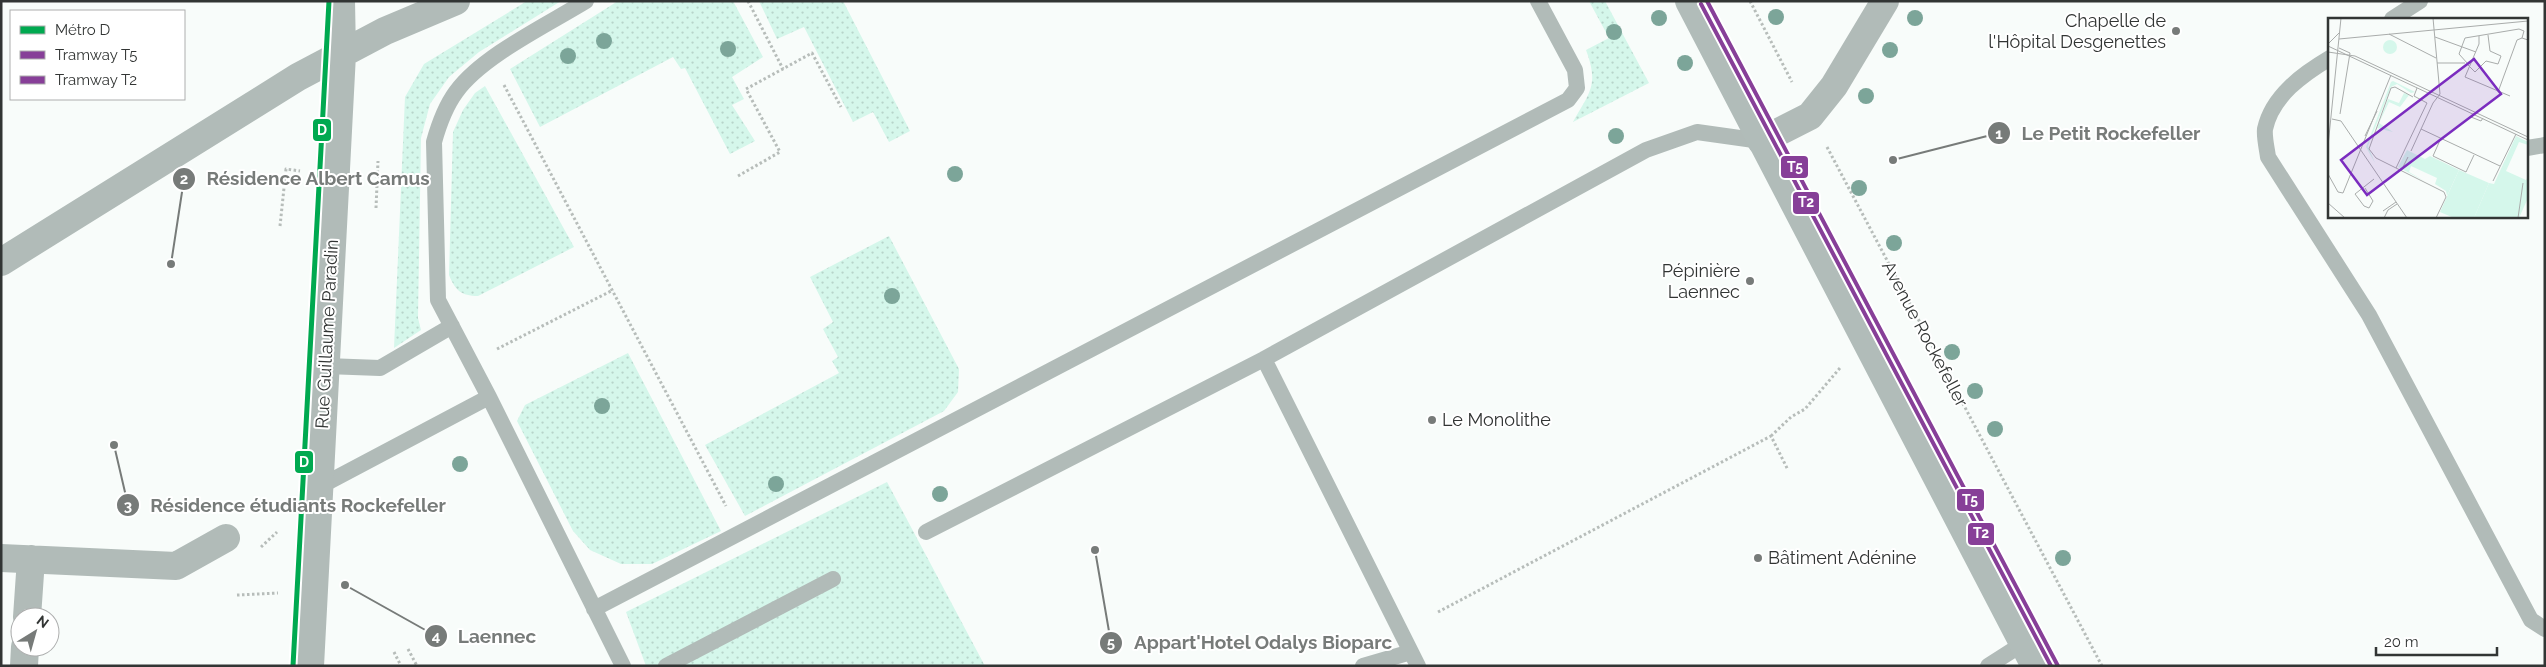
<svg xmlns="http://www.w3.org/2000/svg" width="2546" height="667" font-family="Raleway,sans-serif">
<defs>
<pattern id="grass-dots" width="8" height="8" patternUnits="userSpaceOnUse" patternTransform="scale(1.25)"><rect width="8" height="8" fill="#d5f7eb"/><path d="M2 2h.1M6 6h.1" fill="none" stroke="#b7d4ca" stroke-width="1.8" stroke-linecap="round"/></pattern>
</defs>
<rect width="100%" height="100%" fill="#f8fcfa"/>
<!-- grass -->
<path fill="url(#grass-dots)" d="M527,1h34l-82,51 -30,25 -19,27 -9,34 -3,180 3,12 -27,18 11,-251 19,-33z
M618,1h115l30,56 -31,20 12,22 -12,6 23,36 -25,13 -45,-86 -4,1 -8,-12 -133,70 -30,-58z
M759,1h84l67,130 -21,11 -16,-30 -20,10 -49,-95 -27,12z
M1589,1h16l44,82 -76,39c17,-30 26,-37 13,-72l23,-12z
M485,86l89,161 -96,49c-17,0 -23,-6 -29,-21l4,-143 10,-22 12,-17z
M889,236l70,133 -1,23 -14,19 -199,105 -40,-71 134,-72 -7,-12 6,-4 -15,-28 10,-7 -23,-45z
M628,353l93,178 -69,33h-31l-31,-14 -17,-19 -56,-110 8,-16z
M887,482l98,184h-339l-20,-54z"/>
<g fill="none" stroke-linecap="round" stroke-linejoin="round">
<!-- path -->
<path stroke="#b7bdba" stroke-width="3" stroke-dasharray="2.5 2.5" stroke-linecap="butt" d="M748,1l35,68
M1750,1l42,81
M504,85l222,421
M1827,147l275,519
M738,176l42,-24 -34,-63 66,-36 29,54
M376,208l2,-47
M280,226l6,-57 14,2
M497,349l116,-59
M1771,436l20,-19 14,-8 35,-41
M261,547l16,-15
M237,595l41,-2
M1438,612l333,-176 17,34
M408,649l9,17
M394,652l7,14"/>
<!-- lane -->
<path stroke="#b1bbb8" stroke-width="16" d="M586,1c-39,24 -104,55 -130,91 -11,15 -17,32 -22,50l4,158 51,97 134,269
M2392,19l28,-18
M2330,58c-27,16 -58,38 -65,71 -1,8 2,20 3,28l101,158 162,305 14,9
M2527,148l18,-3
M1264,359l154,307
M326,366l54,2 72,-42
M319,487l170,-90
M926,532l338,-173 382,-209 51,-18 64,9
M594,609l974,-509 9,-12 -2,-18 -37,-69
M666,666l167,-87
M1363,666l48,-14
M1988,666l36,-23"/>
<!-- street -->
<path stroke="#b1bbb8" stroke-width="28" d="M1761,141l49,-25 24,-30 51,-85
M1,262l297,-185 87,-46 71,-30
M1,558l175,8 50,-28
M27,617l4,-58
M24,666l1,-19
M310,666l32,-612 -1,-53"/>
<!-- primary -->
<path stroke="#b1bcb9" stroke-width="28" d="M1689,1l346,665"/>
<!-- tram-1 casing -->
<g stroke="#fff" stroke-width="8">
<path id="tram-1" d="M1707,1l351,665"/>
</g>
<!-- tram-2 casing -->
<g stroke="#fff" stroke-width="8">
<path id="tram-2" d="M1701,4l350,662"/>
</g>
<!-- tram-1 -->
<use href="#tram-1" stroke="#873f98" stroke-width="4"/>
<!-- tram-2 -->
<use href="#tram-2" stroke="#873f98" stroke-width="4"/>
<!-- metro-1 casing -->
<g stroke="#fff" stroke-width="9">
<path id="metro-1" d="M293,666l36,-665"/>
</g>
<!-- metro-1 -->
<use href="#metro-1" stroke="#00a950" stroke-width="5"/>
</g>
<!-- trees -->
<g fill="#7ca599">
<circle cx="1776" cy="17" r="8"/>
<circle cx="1659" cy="18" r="8"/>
<circle cx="1915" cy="18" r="8"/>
<circle cx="1614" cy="32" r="8"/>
<circle cx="604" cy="41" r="8"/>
<circle cx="728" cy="49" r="8"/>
<circle cx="1890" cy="50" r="8"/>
<circle cx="568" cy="56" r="8"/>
<circle cx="1685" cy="63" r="8"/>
<circle cx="1866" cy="96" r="8"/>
<circle cx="1616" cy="136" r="8"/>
<circle cx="955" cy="174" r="8"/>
<circle cx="1859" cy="188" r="8"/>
<circle cx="1894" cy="243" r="8"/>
<circle cx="892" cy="296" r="8"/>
<circle cx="1952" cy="352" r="8"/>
<circle cx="1975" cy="391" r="8"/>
<circle cx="602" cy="406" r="8"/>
<circle cx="1995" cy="429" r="8"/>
<circle cx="460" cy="464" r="8"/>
<circle cx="776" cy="484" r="8"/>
<circle cx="940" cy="494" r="8"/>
<circle cx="2063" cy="558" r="8"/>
</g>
<!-- markers -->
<g fill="#777b79" stroke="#fff" stroke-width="2">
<circle cx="2176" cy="31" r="5"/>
<circle cx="1750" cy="281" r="5"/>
<circle cx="1432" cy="420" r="5"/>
<circle cx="1758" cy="558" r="5"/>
</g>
<g text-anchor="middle" stroke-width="4" stroke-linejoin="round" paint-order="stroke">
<!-- poi labels -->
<g font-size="18" fill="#323534" stroke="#fff" text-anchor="end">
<text x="2166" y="27">Chapelle de<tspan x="2166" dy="21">l'Hôpital Desgenettes</tspan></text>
<text x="1740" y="277">Pépinière<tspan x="1740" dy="21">Laennec</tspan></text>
<text x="1442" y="426" text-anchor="start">Le Monolithe</text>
<text x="1768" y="564" text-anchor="start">Bâtiment Adénine</text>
</g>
<!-- street labels -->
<g font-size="18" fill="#323534" stroke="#fff">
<text transform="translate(327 334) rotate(-87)" y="6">Rue Guillaume Paradin</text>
<text transform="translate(1925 334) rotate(62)" y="6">Avenue Rockefeller</text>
</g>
</g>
<!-- overview -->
<g transform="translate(2328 18)">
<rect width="200" height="200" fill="#f8fcfa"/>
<path d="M65,63l22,11 -4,1 -14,-9 -6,3 -23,59 7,17 -9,-16 25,-65zM76,75l5,2 -9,12 -11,-5 -10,21 14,9 -16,-4 11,-29 11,4zM188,118l12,6v3l-9,-3 -13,29 20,9 2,-4v22l-9,20h-45l15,-35 5,1zM79,132l18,9 5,-3 29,14 -12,26 -1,-5 -11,-7 2,-6 -26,-12 -2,6 17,10 -28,-15z" fill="#d5f7eb"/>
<path d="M55 29a7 7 0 1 1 14 0a7 7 0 1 1-14 0Z" fill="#d5f7eb"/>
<path d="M131,152l30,13 -15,35h-20l-14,-6z" fill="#d5f7eb"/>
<path fill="none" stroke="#a9acab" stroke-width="1" d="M61,16l47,24M151,18v8l-14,33 45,19M107,19l41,15M11,21l189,-18M0,26l11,-11M0,28l200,94M11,30l11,5 -10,61M0,34l27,4 173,81M109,45h28M140,46l-9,-10 6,-16 54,-9 5,2 -2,7 6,2M140,47l7,7 11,-11 12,3 3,-8 -11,-5 -2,-16M170,74l19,-52 5,-2M85,79l-18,-10 -4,1 -22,61 7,9 68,34 2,5 -10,21M145,96l-2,3 10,4 2,-3M4,101l9,2 66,97M93,111l79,37M37,118l12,-25M113,120l-8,18 33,16 8,-17M0,128l13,-128M83,133l22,-48 7,-9 -7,-76M68,150l31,-65 -13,-7 3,-8M73,153l7,-14M0,156l10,18 5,1 48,-118M165,163l23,-47M37,170l8,13 -4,7 -5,-2 -9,-12 19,-15M0,185l17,15M55,193l13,-9M56,200l4,-8 9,-6M190,200l5,-35"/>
<path fill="#7b2cbf" fill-opacity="0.15" stroke="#7b2cbf" stroke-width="2.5" d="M146,41l27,35 -134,101 -26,-35z"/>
<rect width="200" height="200" fill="none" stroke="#323534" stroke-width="2.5"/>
</g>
<!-- callouts -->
<path fill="none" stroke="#777b79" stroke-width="2" d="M1893 160L1999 133M171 264L184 179M114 445L128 505M345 585L436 636M1095 550L1111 643"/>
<g fill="#777b79" stroke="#fff" stroke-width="2">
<circle cx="1893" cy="160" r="5"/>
<circle cx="171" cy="264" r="5"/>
<circle cx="114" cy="445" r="5"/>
<circle cx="345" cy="585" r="5"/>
<circle cx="1095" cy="550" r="5"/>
<circle cx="1999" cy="133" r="12"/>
<circle cx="184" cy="179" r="12"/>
<circle cx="128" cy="505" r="12"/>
<circle cx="436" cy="636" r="12"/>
<circle cx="1111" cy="643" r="12"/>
</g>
<g font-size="15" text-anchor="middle" font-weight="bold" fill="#fff">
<text x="1999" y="139">1</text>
<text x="184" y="184">2</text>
<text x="128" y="511">3</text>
<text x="436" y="641">4</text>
<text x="1111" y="648">5</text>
</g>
<g font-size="19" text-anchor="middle" font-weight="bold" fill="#777b79" stroke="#fff" stroke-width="4" stroke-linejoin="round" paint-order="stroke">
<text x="2111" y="140">Le Petit Rockefeller</text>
<text x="318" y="185">Résidence Albert Camus</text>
<text x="298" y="512">Résidence étudiants Rockefeller</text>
<text x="497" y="643">Laennec</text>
<text x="1263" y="649">Appart'Hotel Odalys Bioparc</text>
</g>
<g stroke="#fff" stroke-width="2">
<rect x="312" y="118" width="20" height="24" rx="5" fill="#00a950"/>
<rect x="1780" y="155" width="29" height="24" rx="5" fill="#873f98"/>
<rect x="1792" y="191" width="28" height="24" rx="5" fill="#873f98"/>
<rect x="294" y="450" width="20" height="24" rx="5" fill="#00a950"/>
<rect x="1956" y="488" width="29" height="24" rx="5" fill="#873f98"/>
<rect x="1967" y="522" width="28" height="24" rx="5" fill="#873f98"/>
</g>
<g font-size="14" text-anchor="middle" font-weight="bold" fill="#fff">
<text x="322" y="135">D</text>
<text x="1795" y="172">T5</text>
<text x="1806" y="207">T2</text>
<text x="304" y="467">D</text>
<text x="1970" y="505">T5</text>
<text x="1981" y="538">T2</text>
</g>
<!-- border -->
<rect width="2546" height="667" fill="none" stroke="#323534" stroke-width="5"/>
<!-- legend -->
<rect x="10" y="10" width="175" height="90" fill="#ffffff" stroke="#adaeae"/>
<rect x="20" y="26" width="25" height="8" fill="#00a950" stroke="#adaeae"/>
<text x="55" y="35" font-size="15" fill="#323534">Métro D</text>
<rect x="20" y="51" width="25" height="8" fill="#873f98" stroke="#adaeae"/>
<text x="55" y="60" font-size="15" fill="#323534">Tramway T5</text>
<rect x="20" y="76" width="25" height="8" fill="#873f98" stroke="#adaeae"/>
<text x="55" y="85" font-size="15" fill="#323534">Tramway T2</text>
<!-- north arrow -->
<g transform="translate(35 632) rotate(37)"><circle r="24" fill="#ffffff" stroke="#adaeae"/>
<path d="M0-4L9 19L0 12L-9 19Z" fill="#777b79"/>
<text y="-8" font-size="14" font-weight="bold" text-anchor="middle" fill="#323534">N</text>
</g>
<!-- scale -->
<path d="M2376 647v8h121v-8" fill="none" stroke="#323534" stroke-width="2.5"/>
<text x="2384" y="647" font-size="15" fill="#323534" stroke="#ffffff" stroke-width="4" paint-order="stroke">20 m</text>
</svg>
